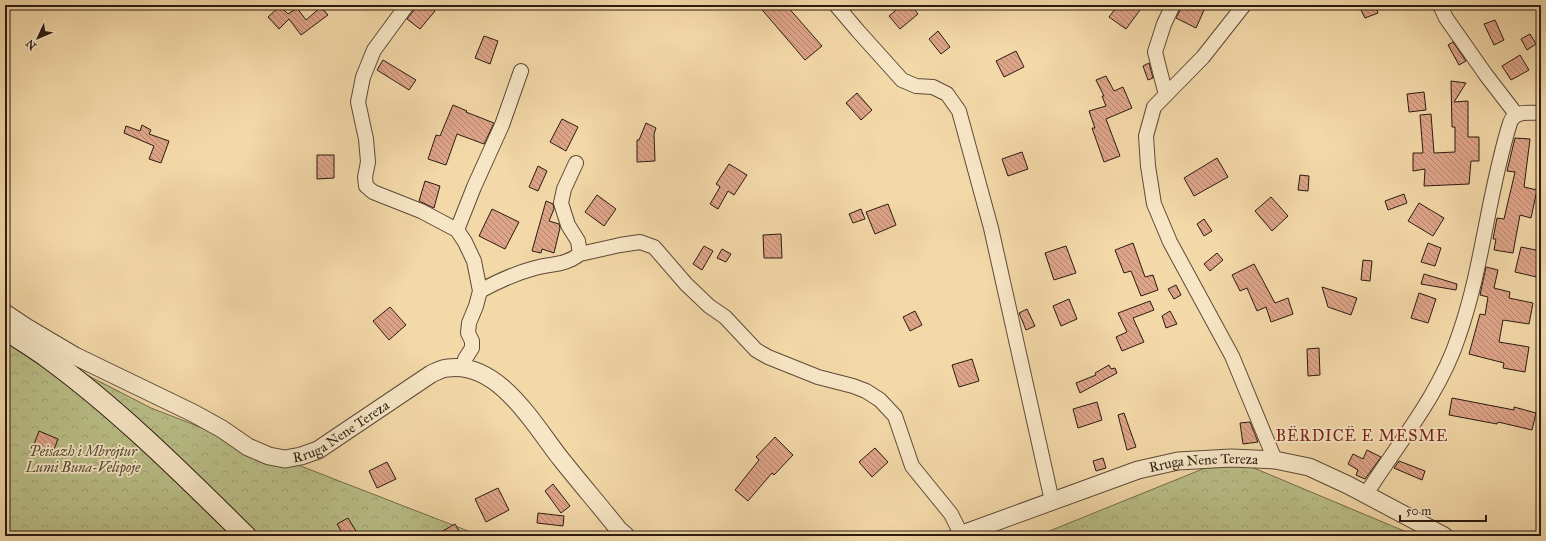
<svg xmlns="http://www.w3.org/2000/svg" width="1546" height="541" font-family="'IM FELL Great Primer',serif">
<defs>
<pattern id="forest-crowns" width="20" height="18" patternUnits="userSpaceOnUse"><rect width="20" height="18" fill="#babf88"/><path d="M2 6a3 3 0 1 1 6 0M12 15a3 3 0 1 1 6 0" fill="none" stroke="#a0a474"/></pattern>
<pattern id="building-back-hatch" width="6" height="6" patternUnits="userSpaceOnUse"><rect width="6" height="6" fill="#dea488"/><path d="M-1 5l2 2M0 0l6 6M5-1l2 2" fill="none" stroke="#b4856e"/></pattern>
</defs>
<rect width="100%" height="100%" fill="#f3d8a8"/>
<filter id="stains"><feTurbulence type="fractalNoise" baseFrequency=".005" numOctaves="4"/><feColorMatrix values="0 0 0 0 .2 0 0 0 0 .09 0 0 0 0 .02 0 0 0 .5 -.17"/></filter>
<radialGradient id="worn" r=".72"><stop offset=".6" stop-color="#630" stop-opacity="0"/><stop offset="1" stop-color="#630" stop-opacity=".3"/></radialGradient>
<!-- forest -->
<path fill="url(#forest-crowns)" stroke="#736d4c" d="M5,333l146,75 330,128h-476z
M1230,458l186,78h-379z"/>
<!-- building -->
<path fill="url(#building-back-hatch)" stroke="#2c1b11" d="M418,5h11l6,6 -15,18 -13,-10z
M758,5h28l36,41 -17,14z
M902,5h9l7,9 -18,15 -11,-13z
M1118,5h15l7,5 -14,19 -17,-12z
M1183,5h15l7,3 -9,20 -20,-10z
M1368,5h7l3,8 -13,5 -5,-10z
M280,6l8,8 9,-6 9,12 15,-13 7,8 -27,20 -12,-16 -10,10 -11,-12z
M1495,20l9,20 -10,5 -10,-21z
M938,31l12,16 -9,7 -12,-15z
M1530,34l6,10 -9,6 -6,-11z
M484,36l14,5 -8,23 -15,-6z
M1453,42l13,19 -7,4 -11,-20z
M1016,51l8,16 -20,10 -8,-16z
M1520,55l9,15 -18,10 -9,-14z
M383,60l33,20 -7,10 -32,-20z
M1149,63l4,15 -5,2 -5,-14z
M1106,76l8,15 9,-4 9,21 -26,11 14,37 -16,6 -12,-34h3l-6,-17 17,-5 -4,-10h2l-8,-16z
M1451,81l15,2 -12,19 14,-1v36h11v24h-8l-2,23 -45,2 1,-17 -12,2v-18h10l-3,-38 11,-1 3,39 21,-1v-25h-3z
M1424,92l2,18 -17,2 -2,-18z
M857,93l15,17 -11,10 -15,-17z
M453,105l14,6 -1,1 28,11 -10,21 -27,-10 -11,31 -18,-6 8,-24 4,1z
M562,119l16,8 -12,24 -16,-9z
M646,123l10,5 -2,6 1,27 -18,1v-22h2z
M142,125l9,5 -2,4 20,7 -8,22 -12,-4 5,-13 -30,-13 2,-7 14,5z
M1515,138l15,1 -6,48 13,3 -6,28 -11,-3 -7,38 -19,-3 2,-11h-3l4,-21 7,1 11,-47 -8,-1z
M1022,152l6,17 -20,7 -6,-17z
M317,155h17v23l-17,1z
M1217,158l11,19 -34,19 -10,-18z
M729,164l18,11 -13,20 -6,-4 -10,18 -8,-5 10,-17 -4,-3z
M538,166l9,5 -9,20 -9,-4z
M1300,175l9,1 -1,15 -10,-1z
M425,181l15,5 -6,22 -15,-7z
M1404,194l3,9 -19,7 -3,-9z
M597,195l19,14 -12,17 -19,-14z
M1271,197l17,19 -16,15 -17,-20z
M546,201l7,3 1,5 -5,12 10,3 1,4 -6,25 -12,-4 -1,4 -9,-2z
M1419,203l25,15 -11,18 -25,-15z
M888,204l8,21 -21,9 -9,-22z
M492,209l27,13 -14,27 -26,-13z
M861,209l4,10 -12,4 -4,-9z
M1204,219l8,12 -8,5 -7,-12z
M781,234l1,24h-18l-1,-23z
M1133,243l12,34 8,-2 5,15 -17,6 -10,-25 -7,2 -9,-23z
M1428,243l13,5 -6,18 -14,-4z
M704,246l9,5 -11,19 -9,-6z
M1066,246l10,27 -22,7 -9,-27z
M1521,247l20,4v27l-26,-6z
M722,249l9,5 -5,8 -9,-4z
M1217,253l6,7 -13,11 -6,-7z
M1363,260l9,1 -2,20 -9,-1z
M1254,264l21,39 13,-5 5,16 -22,8 -5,-15 -9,4 -10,-23 -7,3 -8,-16z
M1486,267l12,3 -4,18 16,4 -1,6 24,5 -4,21 -26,-4 -4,22 30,5 -4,25 -22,-4 1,-5 -35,-9 11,-40 5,1 3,-18 -8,-2z
M1424,274l33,10 -1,6 -35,-6z
M1176,285l5,10 -7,4 -6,-10z
M1322,287l35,11 -6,17 -23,-8z
M1419,293l17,6 -8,24 -17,-5z
M1069,299l8,20 -16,7 -8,-20z
M1150,301l4,9 -21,8 11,24 -22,9 -6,-14 11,-5 -9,-19z
M390,307l16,18 -17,15 -16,-19z
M1027,309l8,17 -9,4 -7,-17z
M915,311l7,14 -12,6 -7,-14z
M1170,311l7,13 -11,4 -4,-12z
M1319,348l1,27 -12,1 -1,-27z
M972,359l7,22 -20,6 -7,-22z
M1109,365l2,4 4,-1 2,5 -37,20 -4,-10 20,-8 -1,-2z
M1452,398l62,12v-3l22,6 -4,17 -34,-8 -1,2 -48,-9z
M1097,402l5,18 -24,8 -5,-19z
M1124,413l12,34 -9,3 -9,-35z
M1250,422l8,20 -15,2 -3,-21z
M39,431l19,8 -6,16 -19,-8z
M775,437l18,18 -19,20 -2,-2 -24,28 -13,-11 24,-30 -3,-3z
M875,448l13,14 -16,15 -13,-15z
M1367,450l14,7 -16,22 -9,-4 2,-5 -10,-6 5,-10 10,5z
M1103,458l3,10 -10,3 -3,-10z
M1399,461l26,10 -3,9 -28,-12z
M387,462l9,17 -19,9 -8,-17z
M553,484l17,22 -9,7 -16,-22z
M498,488l11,22 -23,12 -11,-23z
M538,513l26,3 -1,10 -26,-3z
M348,518l11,18h-15l-7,-12z
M455,524l7,12h-28z"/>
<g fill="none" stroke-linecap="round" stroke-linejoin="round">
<!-- minor casing -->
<g stroke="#5e4a37" stroke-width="16">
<path id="minor" d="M407,5l-33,45 -11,27 -5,25 8,37 2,23 -3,15 1,9 7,6 48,19 36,19 8,12 9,19 6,30 -4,15 -7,17 -1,10 4,8v7l-7,11 -1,9
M836,5l22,26 44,49 14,6 17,1 14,7 12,17 32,117 61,273
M1244,5l-41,52 -49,50 -8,29 2,30 6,38 16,38 62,114 43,104
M1440,5l6,13 40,57 30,39
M1166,95l-11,-43 9,-28 9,-19
M457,230l17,-43 28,-62 19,-54
M580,254l40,-9 20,-3 14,5 32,37 23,22 16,11 31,33 12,7 50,20 35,9 13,5 14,9 15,16 17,50 39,48 10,20
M480,291c18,-10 36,-18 55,-23 18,-5 29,-2 45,-14l-2,-13 -10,-16 -7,-22 3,-14 12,-26
M1366,494c33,-52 74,-100 93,-159 24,-69 29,-142 51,-212 4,-13 20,-10 31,-10"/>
</g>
<!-- tertiary casing -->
<g stroke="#5e4a37" stroke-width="19">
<g id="tertiary">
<path id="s1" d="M5,313l21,14 49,29 118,57 29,16 26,18 21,9 16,3 16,-3 17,-6 113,-76c5,-2 11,-6 17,-6 51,-7 86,57 113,91 19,24 39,47 58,71l7,6"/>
<path id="s2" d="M957,536l181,-66 40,-9 53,-3 44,2 34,7 39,18 96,51"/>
</g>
</g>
<!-- secondary casing -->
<g stroke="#2c1b11" stroke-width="22">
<path id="secondary" d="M5,329c14,10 29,19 43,29 71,52 135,116 198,178"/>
</g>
<!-- minor -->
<use href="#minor" stroke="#f7e6c6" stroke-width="14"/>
<!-- tertiary -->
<use href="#tertiary" stroke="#f7e6c6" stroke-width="17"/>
<!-- secondary -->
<use href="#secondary" stroke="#f7e6c6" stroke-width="20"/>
</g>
<g text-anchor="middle" stroke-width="3.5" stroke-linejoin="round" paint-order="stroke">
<!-- street labels -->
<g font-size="14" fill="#2c1b11" stroke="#f7e6c6">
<text dy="5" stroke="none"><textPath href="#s1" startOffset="380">Rruga Nene Tereza</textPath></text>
<text dy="5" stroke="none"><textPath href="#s2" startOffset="259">Rruga Nene Tereza</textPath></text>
</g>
<!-- park labels -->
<g font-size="14" font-style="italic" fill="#574c35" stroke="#f7e6c6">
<text x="83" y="456">Peisazh i Mbrojtur<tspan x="83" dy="16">Lumi Buna-Velipoje</tspan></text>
</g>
<!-- quarter labels -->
<g font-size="16" letter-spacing="1" fill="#7a1f14" stroke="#f7e6c6">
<text x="1362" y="441">BËRDICË E MESME</text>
</g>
</g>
<!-- margin -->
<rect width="1546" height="541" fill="none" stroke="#f3d8a8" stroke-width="20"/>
<rect x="6" y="6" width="1534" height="529" fill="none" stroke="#2c1b11" stroke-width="2"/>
<rect x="10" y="10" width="1526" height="521" fill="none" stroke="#2c1b11"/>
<!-- north arrow -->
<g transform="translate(38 38) rotate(226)" stroke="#f7e6c6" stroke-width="3" paint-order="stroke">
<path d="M0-3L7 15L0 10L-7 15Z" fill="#2c1b11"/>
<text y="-6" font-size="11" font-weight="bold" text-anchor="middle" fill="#2c1b11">N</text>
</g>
<!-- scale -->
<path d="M1400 515v6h86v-6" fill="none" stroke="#2c1b11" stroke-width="2"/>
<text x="1406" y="515" font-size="12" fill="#2c1b11" stroke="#f7e6c6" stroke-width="3" paint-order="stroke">50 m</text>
<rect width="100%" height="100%" filter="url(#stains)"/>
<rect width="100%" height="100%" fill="url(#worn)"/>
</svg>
